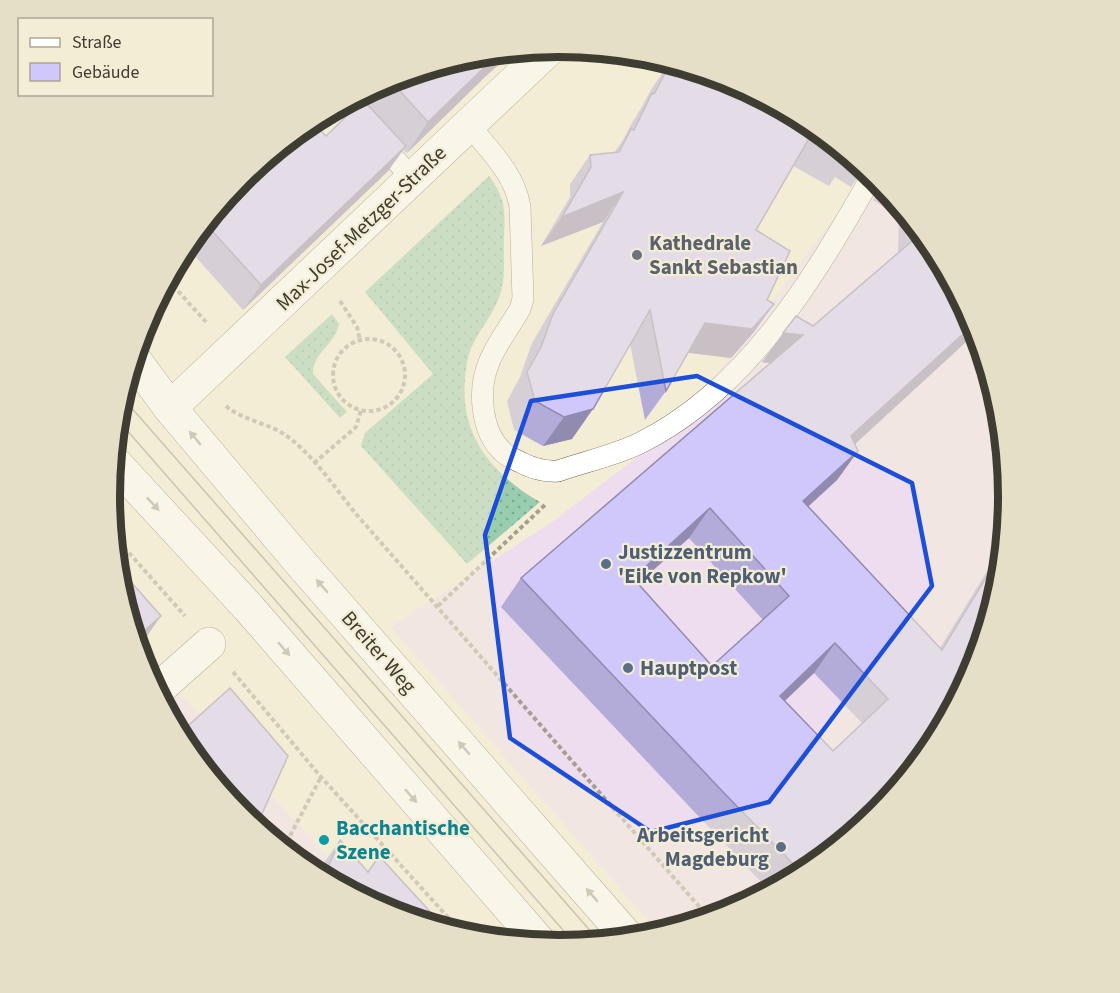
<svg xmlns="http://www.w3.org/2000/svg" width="1120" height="993" font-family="'Source Sans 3',sans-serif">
<defs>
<pattern id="grass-dots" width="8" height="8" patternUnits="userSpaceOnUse" patternTransform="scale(1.5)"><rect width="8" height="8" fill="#99cdb0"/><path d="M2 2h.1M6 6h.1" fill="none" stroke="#7ea890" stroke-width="1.8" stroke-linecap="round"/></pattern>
</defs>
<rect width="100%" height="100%" fill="#f4edd5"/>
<!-- commercial -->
<path fill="#edddef" d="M869,171l9,8 56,68 42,78 25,84 9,88 -9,88 -67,162 -56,68 -68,56 -78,41 -72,22 -269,-307 164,-107 124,-95z
M138,648l231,254 -59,-32 -68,-56 -56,-68 -42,-78z"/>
<!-- grass -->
<path fill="url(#grass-dots)" d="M489,176c17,23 16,34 15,61 -1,18 2,37 -3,55 -6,20 -19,34 -28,52 -6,11 -7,24 -8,36 -5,56 28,95 75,122l-73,62 -106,-118 4,-13 68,-59 -68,-82z
M332,314l7,10c-4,21 -27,29 -26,50l34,38 -7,6 -55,-61z"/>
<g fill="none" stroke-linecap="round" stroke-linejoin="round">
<!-- lane casing -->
<g stroke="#6d6651" stroke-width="22">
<path id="lane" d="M344,104l69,75
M469,125c21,26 46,49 51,82l3,92 -3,10c-10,18 -25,36 -32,56 -10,26 -7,67 15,87 5,5 13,8 19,11 12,6 22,9 36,8 26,-9 58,-16 82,-28 109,-54 175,-167 233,-269"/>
</g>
<!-- street casing -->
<g stroke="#6d6651" stroke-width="34">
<path id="street" d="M170,408l381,-361
M156,691l53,-47"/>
</g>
<!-- secondary casing -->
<g stroke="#6d6651" stroke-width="34">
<path id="secondary" d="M134,359l36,49 129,153 331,379
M113,461l135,146 294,338"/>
</g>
<!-- path -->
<path stroke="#a59f8e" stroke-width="4" stroke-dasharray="4.5 3" stroke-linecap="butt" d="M168,280l38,42
M340,301l17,26 3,13
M333 375a36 36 0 1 1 72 0a36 36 0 1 1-72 0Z
M226,406c16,14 41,17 58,28 28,19 51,54 72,80l354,405
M314,463l42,-36 5,-17
M114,536l71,80
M438,606l108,-102
M233,672l88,105 143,158
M283,849l38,-72"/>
<!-- lane -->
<use href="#lane" stroke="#fff" stroke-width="21"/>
<!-- street -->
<use href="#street" stroke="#fff" stroke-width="33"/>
<!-- secondary -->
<use href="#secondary" stroke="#fff" stroke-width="33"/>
<!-- tram -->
<path stroke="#989382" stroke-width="1.5" d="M122,397l479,546
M118,420l458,525"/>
</g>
<!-- wall -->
<path fill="#b3abd8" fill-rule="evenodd" d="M473,55l12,22 -78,76 -4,-3 -15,21 -145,139 -57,-64 56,-68 22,-6 62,-36 35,-33 -5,-5 32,-17z
M670,62l63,19 77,42 55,44 -14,20 -16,-10 -6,9 -36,-20 -37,64 11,70 7,4 -21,29 -22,25 -43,-5 -22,38 -21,29 -15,-76 -58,95 -29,7 -29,-16 -7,-29 13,-24 12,-34 71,-121 -62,24 29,-49v-13l20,-29 24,-2 9,-13 9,-17 8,-13 12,-22z
M882,183l52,64 42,78 2,6 -123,113 3,7 -21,29 -29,27 132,141 66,-108 -5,45 -67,162 -24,29 -100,95 -39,21 -67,-70 -203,-215 20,-29 249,-215 -8,-1 51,-36 85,-73 1,-36 -26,-17zM689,538l74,82 -51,46 -74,-82zM814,673l48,50 -29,28 -48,-50z
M340,840l28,32 19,40 -71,-38z"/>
<!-- shaded-wall -->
<path fill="#928bb0" d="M514,51l-29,26 -78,76 21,-31 72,-70z
M406,146l-18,25 -145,139 18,-25z
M623,192l-20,30 -62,24 21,-29z
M774,304l-21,29 -22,25 -47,-6 21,-29z
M975,323l3,8 -147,135 20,-30z
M783,333l20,2 -21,30 -20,-3z
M593,409l-21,30 -29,7 21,-29z
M858,451l-21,29 -55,50 21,-29z
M710,508l-21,30 -77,69 21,-29z
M161,616l-23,33 -3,-10z
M835,643l-21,30 -55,52 21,-29z
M931,746l-21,30 -82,79 20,-29z"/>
<!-- building -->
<path fill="#d0c7fb" stroke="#928bb0" stroke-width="1.5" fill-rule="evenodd" d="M500,52l-72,70 -38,-42 83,-25z
M671,62l21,7 24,11 -2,-5 19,6 77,42 40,32 -1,2 -38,-22 -55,95 34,21 -23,49 7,4 -22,25 -47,-6 -39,68 -16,-81 -57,99 -29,8 -29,-16 -8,-29 14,-25 12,-33 70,-122 -61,25 29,-50 -1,-12 29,-3 12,-23 3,1 18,-37 2,1z
M363,100l43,46 -145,139 -56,-62 37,-45 16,-13 6,7 50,-48 12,12z
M919,228l15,19 41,76 -124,113 7,15 -55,50 139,149 63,-104 -4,39 -25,84 -42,78 -1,1 -2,-2 -83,80 8,7 -46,38 -7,3 -79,-81 -203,-215 282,-243 -20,-2 13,-17 17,10 106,-91zM710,508l79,88 -77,70 -79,-88zM835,643l53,56 -55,52 -53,-55z
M117,566l44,50 -26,23 -16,-55z
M230,688l58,68 -32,71 -14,-13 -56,-68 -7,-12z
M340,840l28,32 11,-16 69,75 -61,-19 -64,-34z"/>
<!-- one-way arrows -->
<defs><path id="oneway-solid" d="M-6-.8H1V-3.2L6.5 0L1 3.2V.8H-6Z" transform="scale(1.5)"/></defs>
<g fill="#9f9e98">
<use href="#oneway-solid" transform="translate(195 438) rotate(-130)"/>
<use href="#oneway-solid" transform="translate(153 504) rotate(47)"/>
<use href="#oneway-solid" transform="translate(322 586) rotate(-131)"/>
<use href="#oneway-solid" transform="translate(284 649) rotate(49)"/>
<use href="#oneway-solid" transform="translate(464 748) rotate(-131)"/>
<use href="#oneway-solid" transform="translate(411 796) rotate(49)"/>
<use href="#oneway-solid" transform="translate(592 895) rotate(-131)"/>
</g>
<!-- marked area -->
<path d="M0 0H1120V993H0ZM697,376l215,107 20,103 -163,216 -118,30 -141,-94 -25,-203 46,-134z" fill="#f4edd5" fill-opacity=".55" fill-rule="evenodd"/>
<path fill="none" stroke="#1d4ed8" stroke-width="4.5" stroke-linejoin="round" d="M697,376l215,107 20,103 -163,216 -118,30 -141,-94 -25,-203 46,-134z"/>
<!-- markers -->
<circle fill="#6b7280" stroke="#f4edd5" stroke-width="2" cx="637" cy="255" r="6"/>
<g fill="#5c6f8a" stroke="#f4edd5" stroke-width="2">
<circle cx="606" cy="564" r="6"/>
<circle cx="628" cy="668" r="6"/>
<circle cx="781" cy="847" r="6"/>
</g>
<circle fill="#0f9aa8" stroke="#f4edd5" stroke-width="2" cx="324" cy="840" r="6"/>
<g text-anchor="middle" stroke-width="4.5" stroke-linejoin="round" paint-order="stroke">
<!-- street labels -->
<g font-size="21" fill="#3f3c32" stroke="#f4edd5">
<text transform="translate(361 228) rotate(-44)" y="7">Max-Josef-Metzger-Straße</text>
<text transform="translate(379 652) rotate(49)" y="7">Breiter Weg</text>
</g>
<!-- worship labels -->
<g font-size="21" font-weight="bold" fill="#5b616d" stroke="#f4edd5" text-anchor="start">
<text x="649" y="250">Kathedrale<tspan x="649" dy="24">Sankt Sebastian</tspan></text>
</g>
<!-- service labels -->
<g font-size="21" font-weight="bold" fill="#4e5e75" stroke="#f4edd5" text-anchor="start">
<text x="618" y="559">Justizzentrum<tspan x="618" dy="24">'Eike von Repkow'</tspan></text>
<text x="640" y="675">Hauptpost</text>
<text x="769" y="842" text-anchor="end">Arbeitsgericht<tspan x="769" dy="24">Magdeburg</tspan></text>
</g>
<!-- culture labels -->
<g font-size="21" font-weight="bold" fill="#0d838f" stroke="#f4edd5" text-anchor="start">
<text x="336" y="835">Bacchantische<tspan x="336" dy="24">Szene</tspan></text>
</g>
</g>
<!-- crop -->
<path d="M0 0H1120V993H0ZM120 496a439 439 0 1 1 878 0a439 439 0 1 1-878 0Z" fill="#e6dfc8" fill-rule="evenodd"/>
<path fill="none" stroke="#3f3c32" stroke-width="8" d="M120 496a439 439 0 1 1 878 0a439 439 0 1 1-878 0Z"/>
<!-- legend -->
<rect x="18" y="18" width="195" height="78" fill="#f4edd5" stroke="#aca694" stroke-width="1.5"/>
<rect x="30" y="38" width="30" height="9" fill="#ffffff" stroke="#aca694" stroke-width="1.5"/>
<text x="72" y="48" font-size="18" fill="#3f3c32">Straße</text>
<rect x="30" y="63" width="30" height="18" fill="#d0c7fb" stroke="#aca694" stroke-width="1.5"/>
<text x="72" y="78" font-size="18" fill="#3f3c32">Gebäude</text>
</svg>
